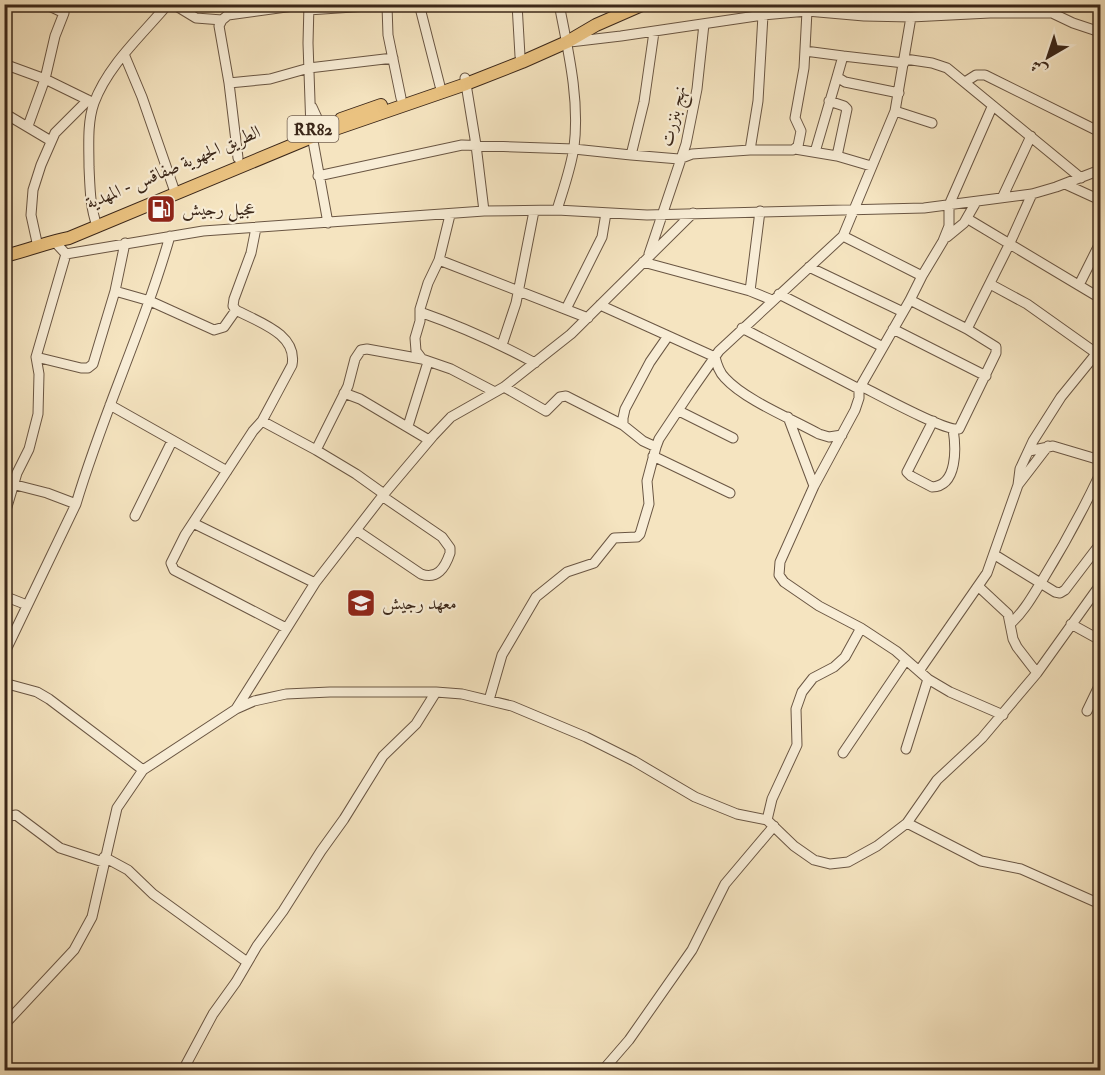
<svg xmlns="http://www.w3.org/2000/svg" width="1105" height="1075" font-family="'IM FELL Double Pica',Amiri,serif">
<rect width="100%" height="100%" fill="#f5e4c0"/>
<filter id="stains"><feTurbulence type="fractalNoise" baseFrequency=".00333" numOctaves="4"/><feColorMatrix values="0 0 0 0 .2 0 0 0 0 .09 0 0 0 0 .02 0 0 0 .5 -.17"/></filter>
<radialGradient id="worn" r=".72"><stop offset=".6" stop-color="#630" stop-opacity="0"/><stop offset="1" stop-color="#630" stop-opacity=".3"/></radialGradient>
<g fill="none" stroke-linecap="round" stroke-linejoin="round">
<!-- minor casing -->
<g stroke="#6a5643" stroke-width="11">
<path id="minor" d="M45,4l19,9 -9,23 -10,43 47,23
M173,4l23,14 26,2
M309,4l-1,39 3,87 17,93
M419,4l21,82
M517,4l3,52
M387,6l1,29 13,63
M308,10l90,-6
M1052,13l10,-9
M654,32l-10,70 -13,53 48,4 13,-5 58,-4h43l5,-4 3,-15 -6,-13 9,-50 3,-57
M570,42l51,-6 142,-21 44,-4 57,5 47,1 79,-4h62l21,10 27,9
M805,51l38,5
M124,54l18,43 33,95
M905,59l27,4 15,5 134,110
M4,64l41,15 -17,47
M465,78l11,67 8,66
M965,82l11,-7h9l115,57
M229,83l-10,-57 3,-6 6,-5 80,-11
M899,93l-54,-11 -8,-5 6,-21 61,7
M829,101l15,5 3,3 -10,47 34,10
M312,107l12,26
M895,111l37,12
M4,113l47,28
M795,149l42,7
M750,150l8,-49 5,-86
M815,152l22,-75
M238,158l-9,-75 41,-4 39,-11 84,-10
M318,176l144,-31 112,4 57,6
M1065,184l35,16
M1003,196l28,-60
M557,210c6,-20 14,-42 17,-63 6,-47 -6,-97 -15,-143
M760,211l-10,80 22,9
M450,215l-11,45 149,58
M968,219l132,79
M97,226c-7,-19 -7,-39 -8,-59 0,-21 -2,-44 5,-64 14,-38 48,-68 74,-99
M256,228l-5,25 -17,46 -1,7 3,4c22,12 62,24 56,55l-30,56
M843,236l79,40 21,-35 6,-15v-21l43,-98
M947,237l17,-14 12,-21
M54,241l12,13 137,-23 281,-20 73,-1 90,5 277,-7 108,-14 24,-7 44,-17
M125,243l-10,48 35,10 64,29 10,-3 12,-17
M38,247l-7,-32 2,-25 8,-25 14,-32 33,-33
M66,254l-30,103 45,11h7l5,-4 22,-73
M649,254l37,-110 11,-55 7,-65
M439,260l-11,23 -8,26v12l-5,17 1,13 6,8 29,10 44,23
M643,262l107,29
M809,267l94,45
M922,276l-12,24 57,29 42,-84 23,-51
M990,284l37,20 69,49
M1079,285l21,-42
M779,294l104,53
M600,305l115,52c2,8 4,15 10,21 20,22 67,41 94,56l10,3 13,-2
M566,309l36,-72 4,-24
M420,312c40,14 78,31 115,51
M742,328l117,61 51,-89
M893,329l93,47
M502,345l14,-42 18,-92
M861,386c16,8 85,46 98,43l37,-76v-6l-29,-18
M504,387l42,24 14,-14 6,-1 57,29 20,16 13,6
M859,389v9l-4,12 -41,76 -34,76 -1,13 5,7 35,24 42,22 35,23 32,28 22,13 53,23
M344,393l16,6 69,41
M110,405l117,66
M679,411l54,27
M788,417l26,69
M933,421l-26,51 4,4 21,11c26,-1 24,-40 21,-58
M623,425v-7l2,-9 25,-47 18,-26
M408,426l20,-64
M1029,451l24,-5 47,14
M653,456l77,37
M4,482l43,11 29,11 -72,150
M1018,485l30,-39
M384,494l-28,-20 -40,-24 32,-64 7,-27 6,-9 6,-1 55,10
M76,504c27,-91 68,-177 94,-268
M135,516l37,-75
M4,517l13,-44 12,-24 9,-35 1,-40 -3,-17
M193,523l122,60
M356,530l65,44c16,6 24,-6 29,-21v-5l-8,-11 -60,-41
M995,555l60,37 5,1 5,-3 35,-46
M979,587l29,27 5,25 4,8 20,26
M4,596l23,9
M1010,624c14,-12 23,-29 33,-45 21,-34 40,-69 57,-105
M1071,624l29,16
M286,628l-112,-58 -3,-7 14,-28 68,-104 9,-10 54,29
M919,671l68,-98 31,-88 2,-16 13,-28 28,-44 39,-48
M4,683l33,9 12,7 94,71
M489,700l13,-45 34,-58 31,-25 27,-9 20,-25 23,-1 3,-3 9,-30 -2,-23 9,-34 3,-8 32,-48 28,-40 124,-115 52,-125 16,-94
M236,709l79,-126 69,-89 49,-58 18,-19 53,-30 67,-53 122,-121
M1087,711l13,-27
M906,749l22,-70
M843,753l63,-93
M4,817l12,-2 44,33 43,14
M767,820l5,-21 25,-54 -1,-36 6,-17 11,-14 21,-11 11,-10 16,-29
M907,823l74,38 40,8 79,35
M104,857l24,13 25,24 94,68
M4,1025l70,-75 18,-33 25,-109 26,-38 93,-61 18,-8 32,-7 44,-2h106l26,2 50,12 74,31 48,24 61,36 42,17 30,6 27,26 20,14 16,4 18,-2 29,-16 30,-23 30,-43 45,-42 55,-65 63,-88
M183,1070l30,-56 23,-32 21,-36 26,-35 38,-60 23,-32 39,-63 33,-32 20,-32
M603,1070l26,-30 63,-90 33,-66 49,-58"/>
</g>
<!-- major casing -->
<g stroke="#3b2719" stroke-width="14">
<path id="major" d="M341,119l40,-14
M4,256c23,-5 43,-14 65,-18l243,-101 154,-53 56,-22 45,-20 29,-17 48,-21"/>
</g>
<!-- minor -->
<use href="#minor" stroke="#f8edd6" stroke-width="9"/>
<!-- major -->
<use href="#major" stroke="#eac280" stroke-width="12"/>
</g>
<!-- icons -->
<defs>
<g id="fuel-square" transform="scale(1.5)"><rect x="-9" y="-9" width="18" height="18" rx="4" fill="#8f2418" stroke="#f8edd6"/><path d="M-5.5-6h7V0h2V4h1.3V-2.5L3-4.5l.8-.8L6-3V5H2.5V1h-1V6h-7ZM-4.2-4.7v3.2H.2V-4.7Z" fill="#fff"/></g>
<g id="school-square" transform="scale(1.5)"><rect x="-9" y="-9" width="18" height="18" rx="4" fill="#8f2418" stroke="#f8edd6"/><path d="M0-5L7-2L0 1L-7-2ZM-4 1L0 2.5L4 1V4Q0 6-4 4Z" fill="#fff"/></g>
</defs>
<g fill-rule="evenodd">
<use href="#fuel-square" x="161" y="209"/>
<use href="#school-square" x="361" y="603"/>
</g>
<g text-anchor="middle" stroke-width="4.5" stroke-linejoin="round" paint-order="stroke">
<!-- shield labels -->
<rect fill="#f8edd6" stroke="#746252" stroke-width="1.5" x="287.5" y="116" width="51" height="26" rx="4.5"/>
<g font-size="16" font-weight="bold" fill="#3b2719">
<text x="313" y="135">RR82</text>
</g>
<!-- street labels -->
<g font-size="18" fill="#3b2719" stroke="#f8edd6">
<text transform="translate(673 116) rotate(-77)" y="6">نهج بنزرت</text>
<text transform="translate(173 167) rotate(-23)" y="6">الطريق الجهوية صفاقس - المهدية</text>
</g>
<!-- poi labels -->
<g font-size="18" fill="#3b2719" stroke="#f8edd6" text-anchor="start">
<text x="182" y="215">عجيل رجيش</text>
<text x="382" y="609">معهد رجيش</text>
</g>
</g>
<!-- margin -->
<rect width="1105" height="1075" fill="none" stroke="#f5e4c0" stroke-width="24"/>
<rect x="6" y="6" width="1093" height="1063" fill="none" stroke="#3b2719" stroke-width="3"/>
<rect x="12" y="12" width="1081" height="1051" fill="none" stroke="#3b2719" stroke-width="1.5"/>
<!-- north arrow -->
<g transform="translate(1048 57) rotate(219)" stroke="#f8edd6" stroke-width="4.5" paint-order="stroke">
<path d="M0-4.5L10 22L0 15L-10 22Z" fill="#3b2719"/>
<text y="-9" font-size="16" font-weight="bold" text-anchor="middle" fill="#3b2719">ش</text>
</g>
<rect width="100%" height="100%" filter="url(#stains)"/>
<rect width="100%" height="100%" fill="url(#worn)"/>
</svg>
